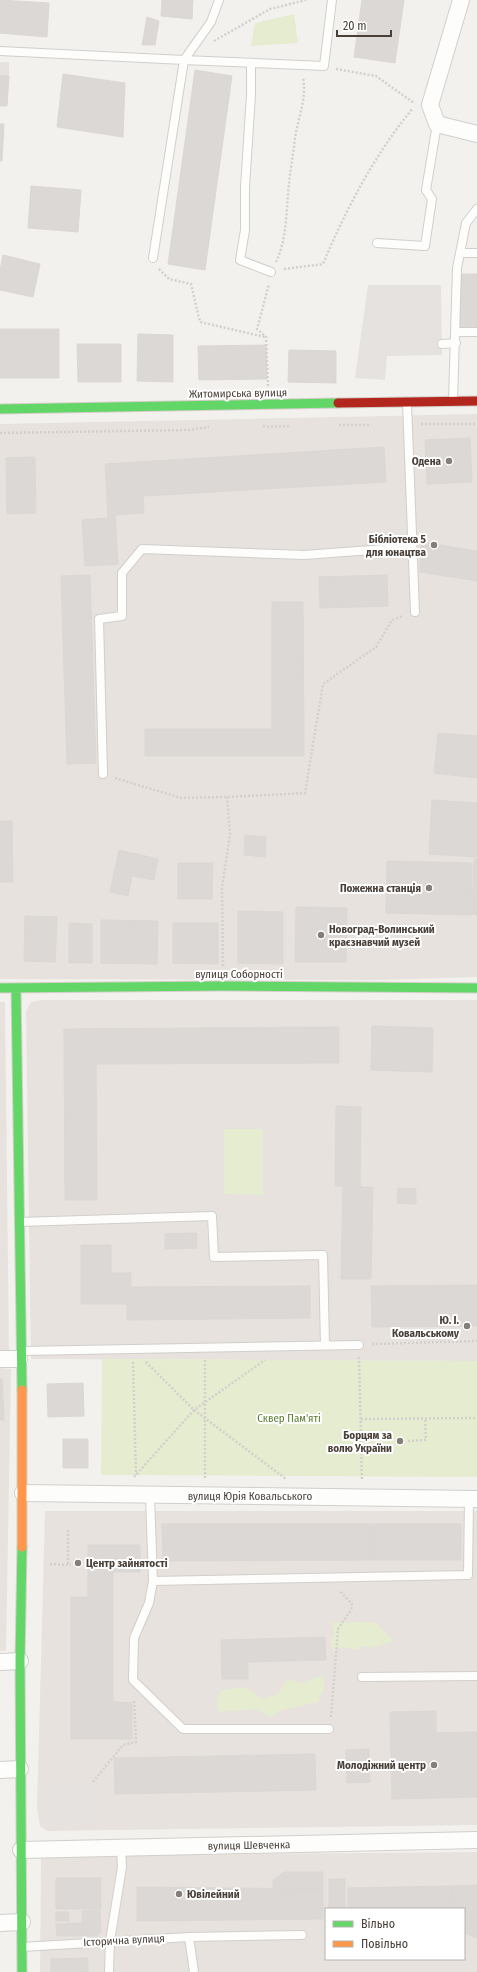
<svg xmlns="http://www.w3.org/2000/svg" width="477" height="1972" font-family="'Fira Sans Condensed',sans-serif">
<rect width="100%" height="100%" fill="#f3f1ee"/>
<!-- residential -->
<path fill="#e7e2dd" fill-rule="evenodd" d="M477,414v563l-101,3 -376,-1v-555z
M42,1000h435v361l-446,-2 -5,-348 5,-9z
M0,1002h5l4,351h-9z
M0,1368l11,1 -5,282h-6z
M45,1511h432v314l-430,6 -7,-5 -3,-18z
M477,1852v120h-437l1,-116zM326,1909h138v50h-138z"/>
<!-- green -->
<path fill="#e6ecd0" d="M294,14l4,29 -47,3 4,-23z
M224,1129h39v66l-39,-1z
M102,1359l375,2v116l-376,-2z
M356,1622l20,1 18,18 -23,7 -7,-2 -5,4 -16,-3 -9,3 -4,-7 4,-10 -3,-10z
M324,1675v14l-6,13 -35,8 -12,7 -15,-8 -37,3 -3,-11 5,-11 24,-3 18,12 15,-5 9,-15 15,4z"/>
<!-- parking -->
<path fill="#e5e2df" d="M0,62h9v14h-9z
M368,285h73l1,70 -55,1 -2,24 -30,-2z
M96,1784v37l-49,1 -1,-37z"/>
<!-- building -->
<path fill="#dbd8d5" stroke="#dbd7d4" d="M0,0l49,3 -2,34 -47,-4z
M162,0h31l-1,19 -31,-3z
M362,0h42l-9,63 -41,-6z
M147,17l12,4 -4,24h-13z
M195,70l37,6 -27,194 -37,-6z
M63,74l62,9 -2,54 -66,-10z
M0,76h9l-2,30h-7z
M0,124h4l-2,37h-2z
M31,186l50,4 -3,42 -50,-4z
M3,255l37,9 -7,33 -33,-7v-20z
M459,274h18v54l-18,1z
M0,329h59v49h-59z
M138,334l35,1v47l-36,-1z
M77,344h44v38h-43z
M266,345l1,34 -68,1 -1,-34z
M289,350l47,1v32l-48,-1z
M470,438l2,44 -45,2 -2,-44z
M384,447l2,35 -243,14 1,17 -29,2 3,49 -33,2 -3,-46 26,-2 -3,-54z
M35,457l1,56 -29,1 -1,-56z
M421,542l56,9v30l-57,-9z
M90,575l6,188 -29,1 -6,-188z
M387,575l1,31 -68,2 -1,-31z
M272,602h31l1,154h-159v-27h127z
M438,733l39,3v42l-43,-5z
M432,800l45,3v54l-48,-3z
M0,821h12l1,61h-13z
M245,835l21,2 -1,20 -21,-2z
M119,850l39,9 -4,21 -22,-4 -4,20 -18,-4z
M474,859h3v56l-5,-1z
M387,861l85,2 -1,52 -85,-2z
M178,863h35l-1,36h-34z
M296,907l51,1 -1,54h-51z
M238,911l45,1v52l-45,-1z
M25,916l32,1 -2,45 -31,-1z
M101,920l57,1 -1,43 -56,-1z
M69,923l23,1v39h-23z
M173,923h45v41l-45,-1z
M372,1026l61,2 -1,44 -61,-2z
M339,1027v36l-243,1 1,136h-32l-1,-171z
M336,1106l25,1 -1,80h13l-2,92h-30l2,-93h-8z
M398,1188l18,1v15l-19,-1z
M197,1233v15l-32,1v-15z
M81,1245h30v28h20v14l179,-1v32l-183,2v-16h-46z
M477,1285v41l-105,1 -1,-41z
M0,1379h2l1,19h-3z
M83,1383l1,33 -36,1 -1,-33z
M0,1398h3l1,22h-4z
M63,1439h25v29h-25z
M162,1524h209v36l-208,1z
M371,1524h90v36h-90z
M88,1545h52v27h-27v130l19,1v36h-61v-142h17z
M325,1637l1,23 -78,2v17h-26l-1,-39z
M436,1711v22l41,-1v65l-85,2 -2,-87z
M369,1749l1,33 -23,1 -1,-33z
M315,1754l1,36 -201,4 -1,-36z
M284,1872h39v17l-50,-1v-8z
M56,1878h45v31h-45z
M329,1879h16v30h-16z
M477,1885v53l-13,-5v-24h-11l-1,-23z
M452,1886l1,23h-105v-21z
M137,1887l186,2v30l-186,2z
M100,1910l1,21 -4,5h-14l-1,-25z
M56,1912h13v9h-13z
M83,1923v13h-26l-1,-12z
M88,1958v14h-37v-13z"/>
<g fill="none" stroke-linecap="round" stroke-linejoin="round">
<!-- lane casing -->
<g stroke="#d1cfcc" stroke-width="10">
<path id="lane" d="M0,51l184,9 27,-38 8,-22
M251,63v32l-6,92v43l-5,30 31,12
M377,243l48,3 7,-47 -6,-9 11,-66
M460,253h17
M153,258l31,-198 140,6 8,-66
M456,332h21
M442,344l14,-1
M453,401l4,-133 9,-45 11,-14
M407,403l8,209
M103,774l-4,-155 23,-3v-43l20,-24 162,6 108,-8
M19,1222l193,-6 2,41 109,-2 2,90
M22,1351l337,-6
M150,1496l3,85 -4,22 -15,35 -1,42 50,49h146
M153,1581l315,-6 1,-76
M362,1677l115,-1
M189,1937l113,-2
M22,1947l167,-10 5,35
M109,1972l1,-31 12,-74 -1,-19"/>
</g>
<!-- street casing -->
<g stroke="#d1cfcc" stroke-width="18">
<path id="street" d="M461,0l-31,105 7,19 40,10
M0,1359h19
M23,1493l454,6
M0,1662l20,-1
M0,1770l20,-1
M21,1850l456,-10
M0,1923l22,-1"/>
</g>
<!-- fast casing -->
<g stroke="#d3cec7" stroke-width="11">
<path id="fast" d="M0,409l338,-6
M0,988l223,-2 254,2
M16,988l6,402
M22,1972l-2,-311 2,-114"/>
</g>
<!-- slow casing -->
<g stroke="#d3cec7" stroke-width="11">
<path id="slow" d="M22,1390v157"/>
</g>
<!-- jam casing -->
<g stroke="#d3cec7" stroke-width="11">
<path id="jam" d="M338,403l139,-2"/>
</g>
<!-- path -->
<path stroke="#d3d0cc" stroke-width="2.5" stroke-dasharray="2 2" stroke-linecap="butt" d="M214,41l56,-32 36,-9
M336,69l40,7 38,27
M276,262c10,-21 10,-44 12,-66 1,-20 5,-39 7,-58 3,-20 12,-40 8,-60
M159,269l10,10 22,5 9,38 65,15
M284,269l39,-5c23,-55 52,-110 90,-156
M268,386l-2,-49 -9,-8 12,-45
M421,424h56
M339,425h31
M263,426l5,1 22,-1
M0,433l188,-3 21,-3
M115,778l66,20 46,-1 78,-4 18,-109 53,-37 16,-27 11,-4
M223,966l-1,-78 8,-54 -3,-37
M372,1344l105,-3
M359,1357l3,124
M205,1360v119
M133,1362l3,113
M146,1362l48,48 92,69
M361,1419l116,-1
M408,1441l18,-1 -1,-22
M134,1477l60,-67 71,-50
M68,1530v35
M50,1564l21,1
M331,1717l7,-88 13,-19 1,-6 -12,-13
M93,1782l30,-37 13,-3 -2,-43"/>
<!-- lane -->
<use href="#lane" stroke="#fdfdfc" stroke-width="8"/>
<!-- street -->
<use href="#street" stroke="#fdfdfc" stroke-width="16"/>
<!-- fast -->
<use href="#fast" stroke="#63d668" stroke-width="9"/>
<!-- slow -->
<use href="#slow" stroke="#ff974d" stroke-width="9"/>
<!-- jam -->
<use href="#jam" stroke="#b3261e" stroke-width="9"/>
</g>
<!-- markers -->
<g fill="#857e79" stroke="#fff" stroke-width="1.5">
<circle cx="449" cy="461" r="4"/>
<circle cx="434" cy="545" r="4"/>
<circle cx="429" cy="888" r="4"/>
<circle cx="321" cy="935" r="4"/>
<circle cx="467" cy="1326" r="4"/>
<circle cx="400" cy="1441" r="4"/>
<circle cx="78" cy="1563" r="4"/>
<circle cx="434" cy="1765" r="4"/>
<circle cx="179" cy="1894" r="4"/>
</g>
<g text-anchor="middle" stroke-width="4" stroke-linejoin="round" paint-order="stroke">
<!-- street labels -->
<g font-size="11" fill="#4a403a" stroke="#fff">
<text transform="translate(238 393) rotate(-1)" y="4">Житомирська вулиця</text>
<text x="239" y="978">вулиця Соборності</text>
<text x="250" y="1500">вулиця Юрія Ковальського</text>
<text transform="translate(249 1845) rotate(-1)" y="4">вулиця Шевченка</text>
<text transform="translate(124 1940) rotate(-3)" y="4">Історична вулиця</text>
</g>
<!-- poi labels -->
<g font-size="11" font-weight="bold" fill="#4a403a" stroke="#fff" text-anchor="end">
<text x="441" y="465">Одена</text>
<text x="426" y="543">Бібліотека 5<tspan x="426" dy="13">для юнацтва</tspan></text>
<text x="421" y="892">Пожежна станція</text>
<text x="329" y="933" text-anchor="start">Новоград-Волинський<tspan x="329" dy="13">краєзнавчий музей</tspan></text>
<text x="459" y="1324">Ю. І.<tspan x="459" dy="13">Ковальському</tspan></text>
<text x="392" y="1439">Борцям за<tspan x="392" dy="13">волю України</tspan></text>
<text x="86" y="1567" text-anchor="start">Центр зайнятості</text>
<text x="426" y="1769">Молодіжний центр</text>
<text x="187" y="1898" text-anchor="start">Ювілейний</text>
</g>
<!-- park labels -->
<g font-size="11" fill="#5a7a2f" stroke="#fff">
<text x="289" y="1422">Сквер Пам'яті</text>
</g>
</g>
<!-- legend -->
<rect x="325" y="1908" width="140" height="52" fill="#ffffff" stroke="#b7b3b0"/>
<rect x="333" y="1921" width="20" height="6" fill="#63d668" stroke="#b7b3b0"/>
<text x="361" y="1928" font-size="12" fill="#4a403a">Вільно</text>
<rect x="333" y="1941" width="20" height="6" fill="#ff974d" stroke="#b7b3b0"/>
<text x="361" y="1948" font-size="12" fill="#4a403a">Повільно</text>
<!-- scale -->
<path d="M337 30v6h54v-6" fill="none" stroke="#4a403a" stroke-width="2"/>
<text x="343" y="30" font-size="12" fill="#4a403a" stroke="#ffffff" stroke-width="3" paint-order="stroke">20 m</text>
</svg>
